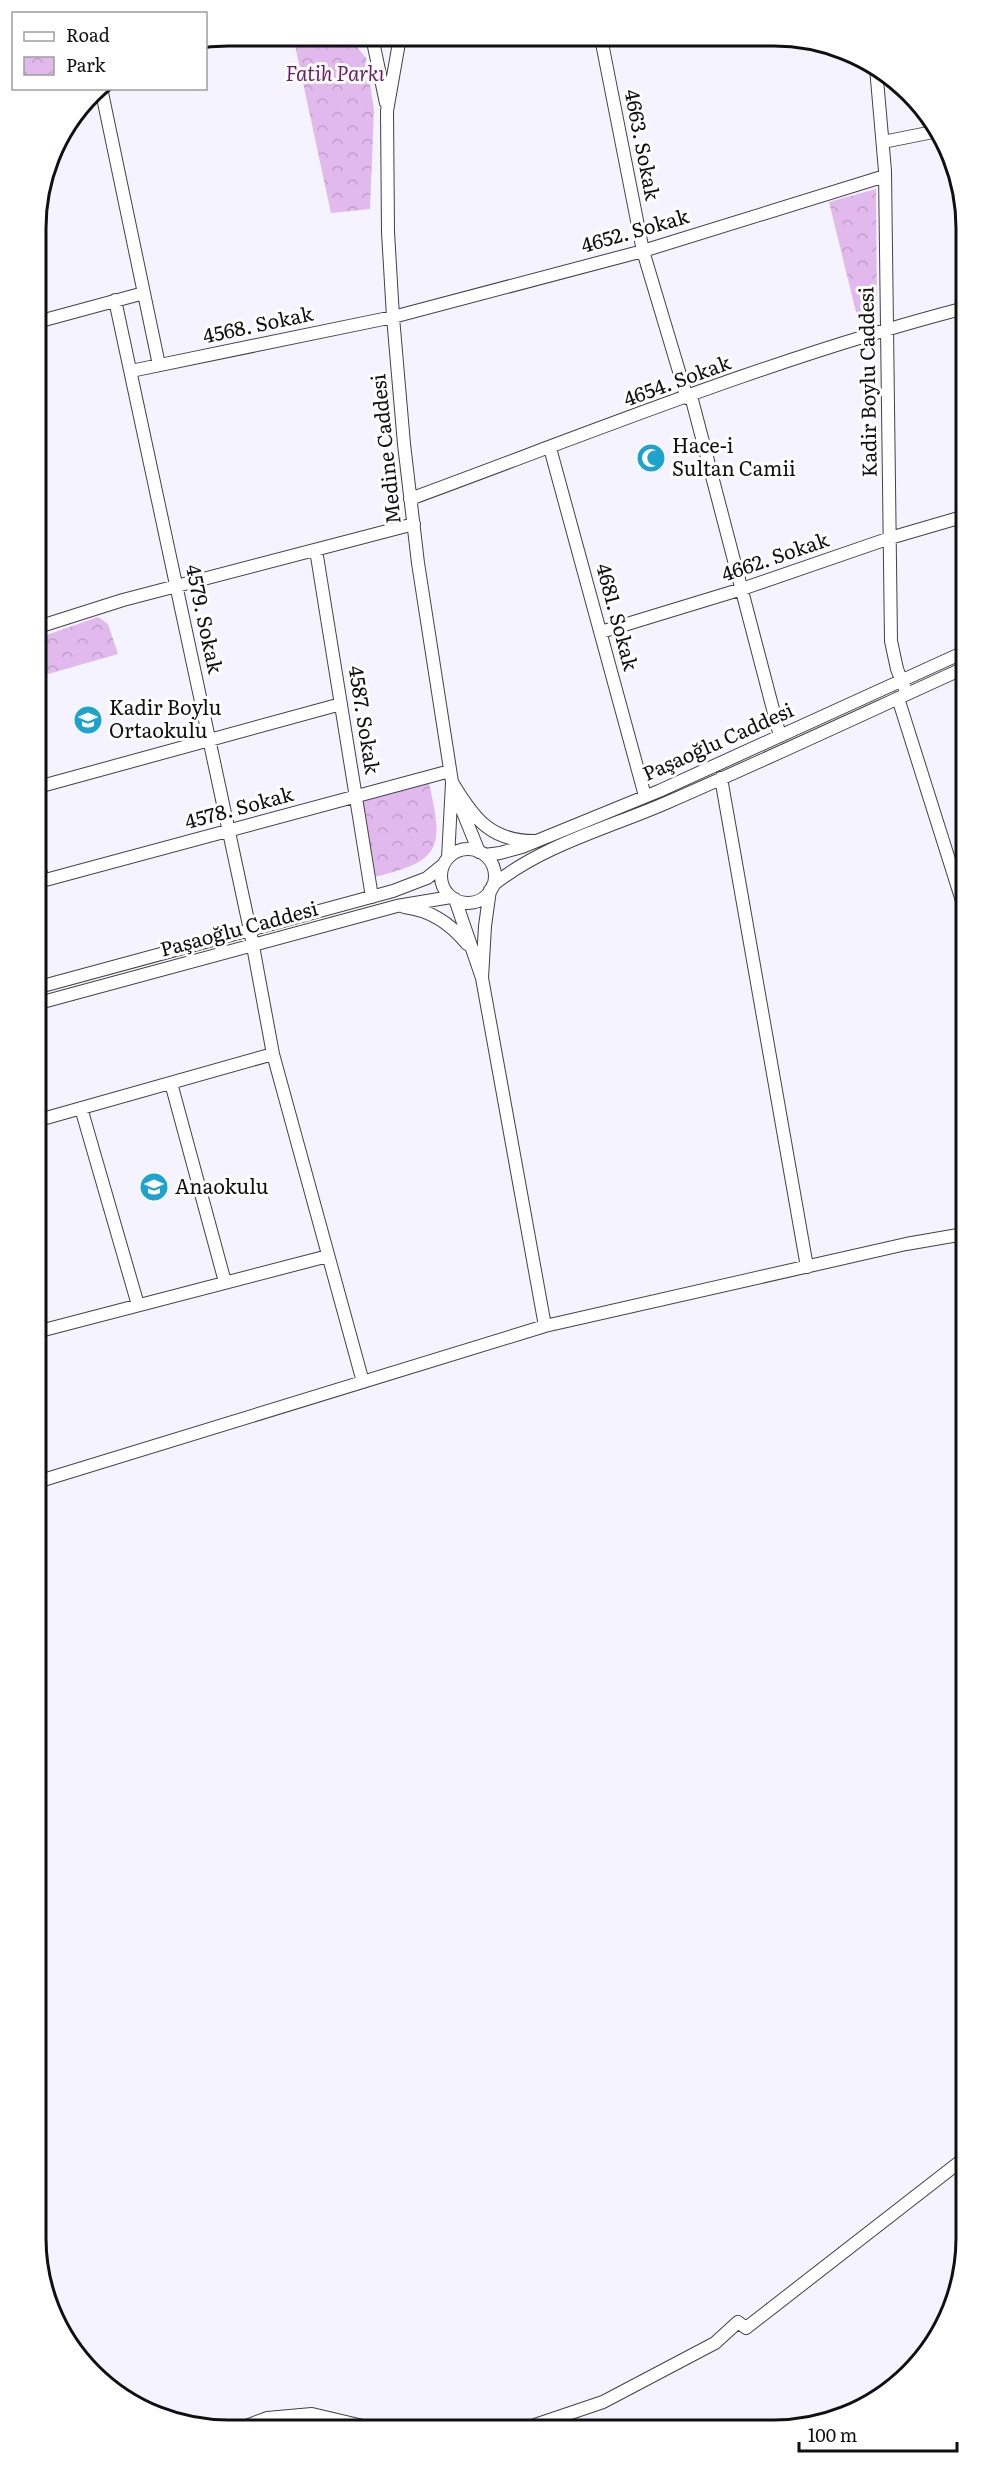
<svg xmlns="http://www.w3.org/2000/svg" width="1003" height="2466" font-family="Literata,serif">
<defs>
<pattern id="park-crowns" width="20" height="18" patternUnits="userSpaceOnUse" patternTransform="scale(1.5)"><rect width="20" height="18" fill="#e1b9ed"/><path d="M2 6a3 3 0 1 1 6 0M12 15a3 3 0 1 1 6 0" fill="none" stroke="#c09eca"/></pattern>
</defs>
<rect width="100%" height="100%" fill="#f4f3ff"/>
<!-- park -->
<path fill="url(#park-crowns)" d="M293,36l56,1 17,21 8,52 -4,99 -39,4z
M876,189l1,128 -19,3 -29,-118z
M98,617l10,7 10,30 -80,23v-39z
M428,778c14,65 19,83 -54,99l-13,-80z"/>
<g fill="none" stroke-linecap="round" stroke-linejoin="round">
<!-- stream -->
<path stroke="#d7a335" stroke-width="3" d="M289,2426l14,-3 23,3"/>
<!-- minor casing -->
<g stroke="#434343" stroke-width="14">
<path id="minor" d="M372,37l14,66
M400,37l-13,74 1,121 5,85 11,127 14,119 34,219c22,37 39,60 85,59
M601,38l42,213 44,147
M876,68l9,103 6,470 6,28 10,25
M101,88l58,277
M883,142l50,-10
M115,300l135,630 23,124 90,328
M37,322l107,-29
M131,371l262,-54 250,-66 242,-75
M691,396l89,340
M550,448l95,348
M410,499c182,-67 363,-141 551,-190
M316,550l56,347
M38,627l85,-27 291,-76
M601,632l141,-43 148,-51 72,-21
M898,698l65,206
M721,778l86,489
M38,787l303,-83
M458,800l21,52
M441 876a27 27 0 1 1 54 0a27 27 0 1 1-54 0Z
M485,855l15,-2 22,-6 137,-56 303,-138
M448,858l4,-75
M38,862l5,19
M38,882l412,-111
M493,885c50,-40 115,-57 173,-82 99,-43 197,-89 296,-134
M455,899l27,79 3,-52 5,-36
M404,907c26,3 47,17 63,37
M482,978l63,348
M39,987l354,-96 34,-13 16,-13
M39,1003l358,-97 54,-9
M171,1083l54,199
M81,1108l57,197
M39,1120l234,-66
M40,1331l288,-75
M40,1481l505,-155 361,-82 58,-10
M535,2425l68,-23 112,-59 23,-21 8,6 220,-171
M246,2426l21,-8 45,-4 51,12"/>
</g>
<!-- minor -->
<use href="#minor" stroke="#fff" stroke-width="12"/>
</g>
<!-- icons -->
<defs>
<g id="mosque-disc" transform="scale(1.5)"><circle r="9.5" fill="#1da3cc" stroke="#fff"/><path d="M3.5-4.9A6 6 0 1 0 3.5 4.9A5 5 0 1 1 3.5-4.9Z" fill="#fff"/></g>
<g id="school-disc" transform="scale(1.5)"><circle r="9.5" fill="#1da3cc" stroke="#fff"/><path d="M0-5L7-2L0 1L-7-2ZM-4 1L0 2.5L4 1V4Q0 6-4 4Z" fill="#fff"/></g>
</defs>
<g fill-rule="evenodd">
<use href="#mosque-disc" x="651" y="458"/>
<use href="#school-disc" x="88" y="720"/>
<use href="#school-disc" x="154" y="1187"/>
</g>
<g text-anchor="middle" stroke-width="6" stroke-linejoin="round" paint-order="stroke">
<!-- park labels -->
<g font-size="20" font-style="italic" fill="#6e1a68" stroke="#fff">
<text x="335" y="81">Fatih Parkı</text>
</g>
<!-- street labels -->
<g font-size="20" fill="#101010" stroke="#fff">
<text transform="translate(642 145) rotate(79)" y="7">4663. Sokak</text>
<text transform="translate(635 231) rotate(-16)" y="7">4652. Sokak</text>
<text transform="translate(258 325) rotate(-12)" y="7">4568. Sokak</text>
<text transform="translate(677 381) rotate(-20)" y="7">4654. Sokak</text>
<text transform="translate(868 382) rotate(-91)" y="7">Kadir Boylu Caddesi</text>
<text transform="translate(386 449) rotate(-96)" y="7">Medine Caddesi</text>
<text transform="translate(775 557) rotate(-19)" y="7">4662. Sokak</text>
<text transform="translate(617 617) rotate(75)" y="7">4681. Sokak</text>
<text transform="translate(204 619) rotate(78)" y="7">4579. Sokak</text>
<text transform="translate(364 720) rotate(81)" y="7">4587. Sokak</text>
<text transform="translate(718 742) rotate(-24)" y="7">Paşaoğlu Caddesi</text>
<text transform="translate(239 808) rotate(-15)" y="7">4578. Sokak</text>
<text transform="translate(239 929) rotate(-15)" y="7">Paşaoğlu Caddesi</text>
</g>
<!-- poi labels -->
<g font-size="20" fill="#101010" stroke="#fff" text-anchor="start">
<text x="672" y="453">Hace-i<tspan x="672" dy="23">Sultan Camii</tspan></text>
<text x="109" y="715">Kadir Boylu<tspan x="109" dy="23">Ortaokulu</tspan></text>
<text x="175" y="1194">Anaokulu</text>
</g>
</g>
<!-- crop -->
<path d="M0 0H1003V2466H0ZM228 46H774A182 182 0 0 1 956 228V2238A182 182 0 0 1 774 2420H228A182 182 0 0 1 46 2238V228A182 182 0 0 1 228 46Z" fill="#fff" fill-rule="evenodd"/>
<path fill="none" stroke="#101010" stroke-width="3" d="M228 46H774A182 182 0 0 1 956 228V2238A182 182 0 0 1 774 2420H228A182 182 0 0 1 46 2238V228A182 182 0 0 1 228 46Z"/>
<!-- legend -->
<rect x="12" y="12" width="195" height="78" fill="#ffffff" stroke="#9f9f9f" stroke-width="1.5"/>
<rect x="24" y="32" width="30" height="9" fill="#ffffff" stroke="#9f9f9f" stroke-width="1.5"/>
<text x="66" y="42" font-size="18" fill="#101010">Road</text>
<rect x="24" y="57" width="30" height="18" fill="url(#park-crowns)" stroke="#9f9f9f" stroke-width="1.5"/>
<text x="66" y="72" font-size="18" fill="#101010">Park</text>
<!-- scale -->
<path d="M799 2442v9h158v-9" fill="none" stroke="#101010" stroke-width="3"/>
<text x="808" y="2442" font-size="18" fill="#101010" stroke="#ffffff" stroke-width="4.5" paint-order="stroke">100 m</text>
</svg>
